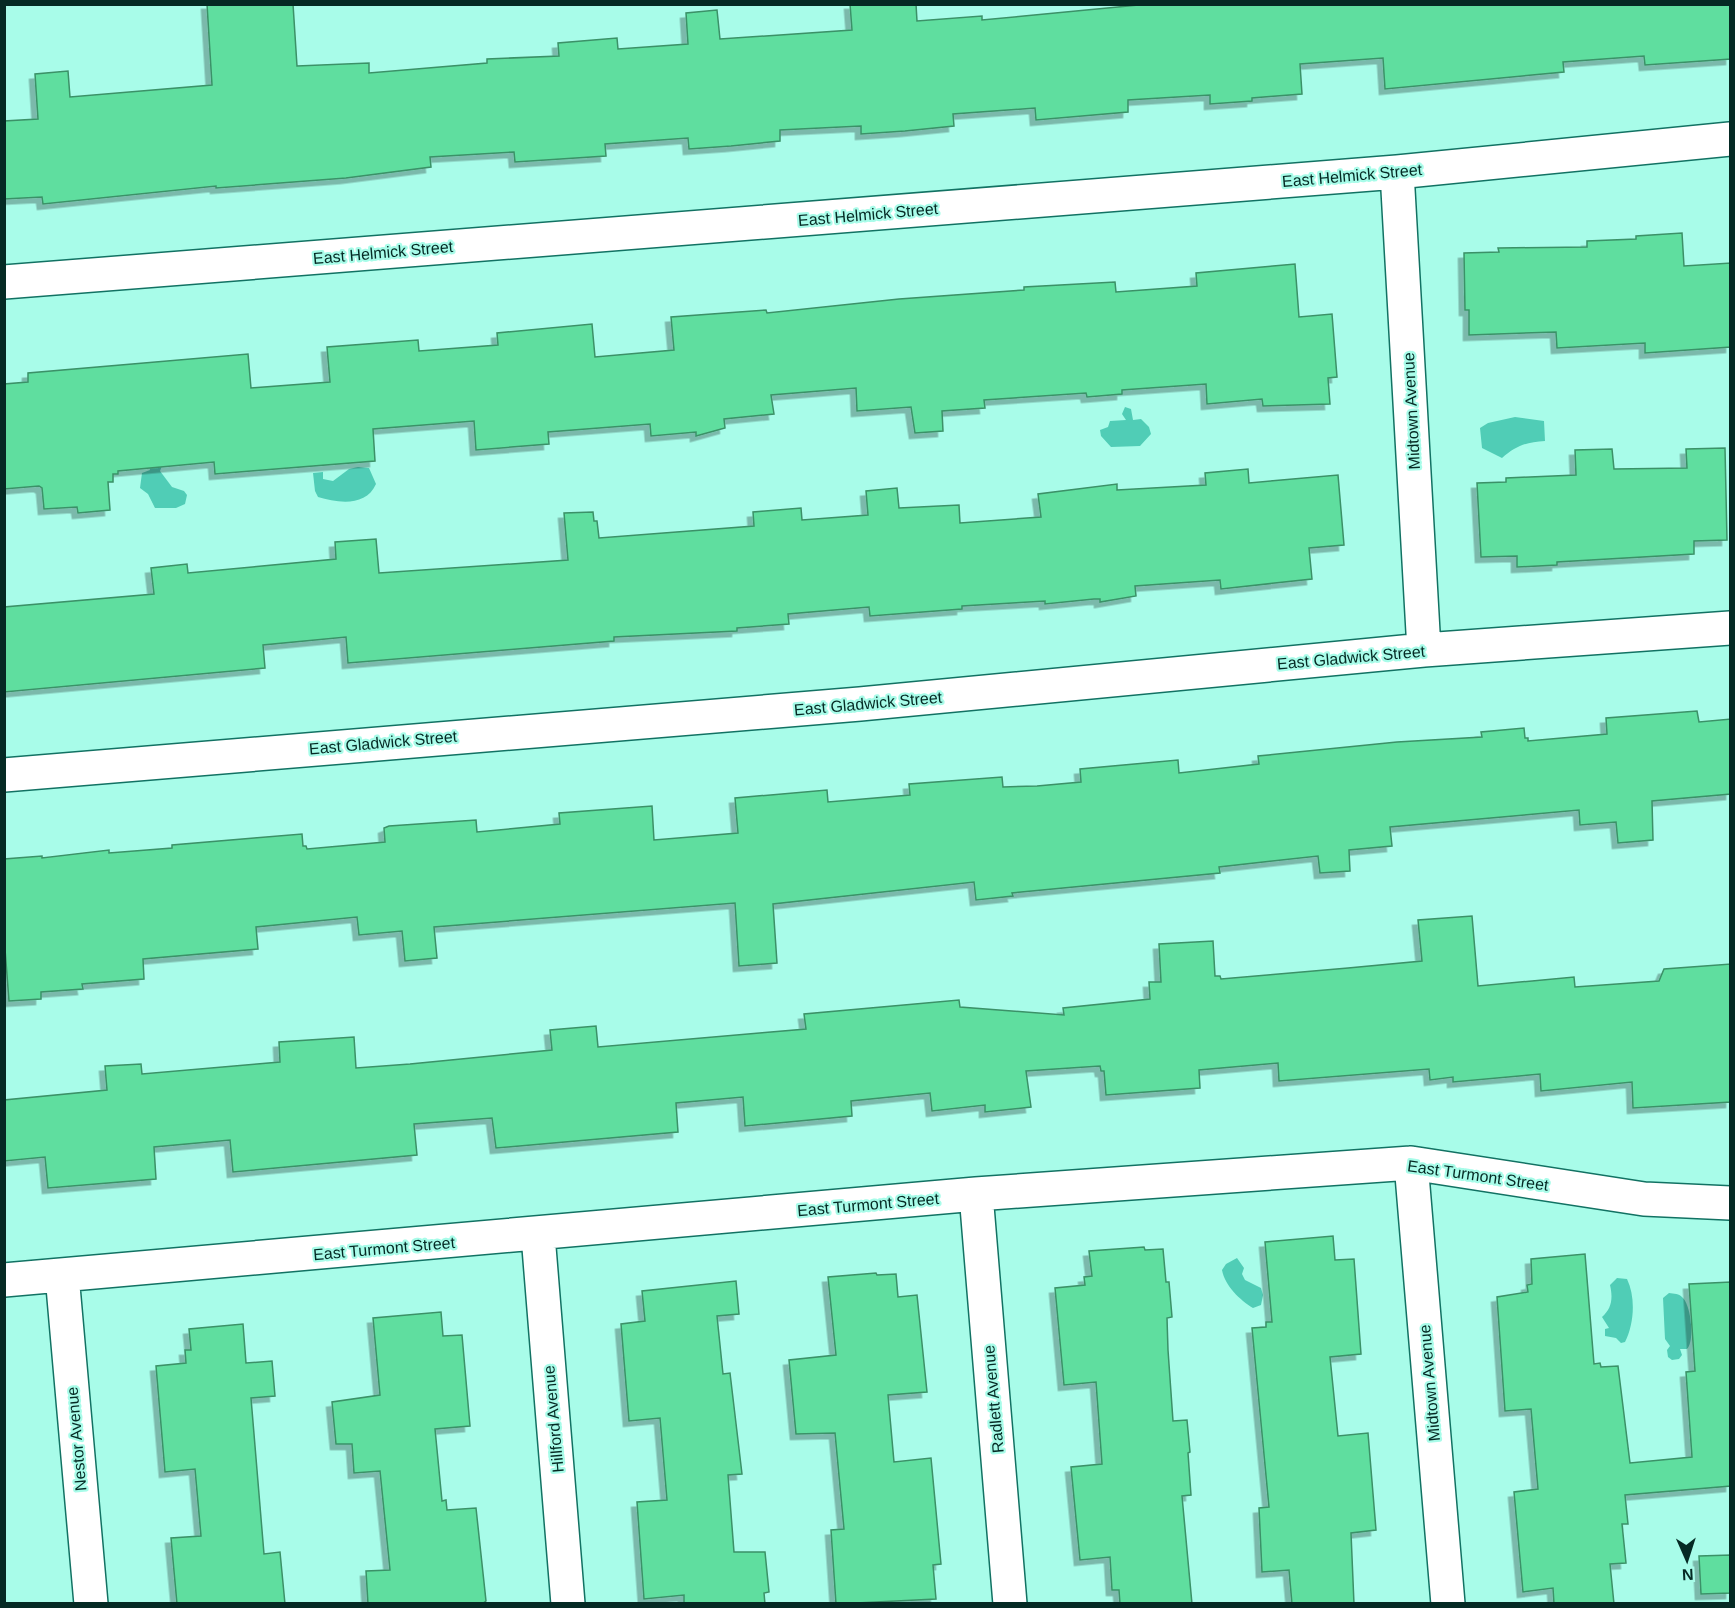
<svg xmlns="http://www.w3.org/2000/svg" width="1735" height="1608" font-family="Arial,sans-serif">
<defs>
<filter id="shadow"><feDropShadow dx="-5.5" dy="5.5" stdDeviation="0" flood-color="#0004"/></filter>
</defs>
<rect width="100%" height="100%" fill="#a8fce9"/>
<!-- water -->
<path fill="#50cdb6" d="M1125,407l6,2 2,11 8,-1 8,8 2,7 -11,12 -29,1 -10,-11 -1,-6 8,-3 2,-6 16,-1 -4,-6z
M1515,417l29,4 1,20c-19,1 -29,5 -43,17l-20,-10 -2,-20 8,-5z
M149,465l13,1 -2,5 12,16 12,4 3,4 -2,9 -9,4h-21l-7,-14 -8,-6 2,-15 8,-3z
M358,467l11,1 7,16c-10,23 -38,19 -58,13l-3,-6 -2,-18 10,-1v7l10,2 16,-12z
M1237,1258l7,10 -2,6 3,6 16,8 2,7 -2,10 -8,3c-13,-8 -28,-22 -31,-38l4,-6z
M1617,1278l10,1c9,19 7,45 -2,63l-4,1 -5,-5 -11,-2v-7l4,-1 -7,-11c10,-9 11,-19 8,-32z
M1669,1293c5,1 10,0 14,5 8,8 12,43 4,51h-7l2,6 -3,4 -7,1 -4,-3 -1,-7 3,-4 -5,-7 -2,-41z"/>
<!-- building -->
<path fill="#5fde9f" stroke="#3b9167" stroke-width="1.5" filter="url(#shadow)" d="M207,4h86l4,62 72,-3v10l118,-10v-4l72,-3 -1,-13 59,-5 1,11 70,-5 -2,-31 31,-3 3,29 132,-9 -2,-26h66l1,17 65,-5v4l167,-16h582v55l-86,6 -1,-9 -81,6 1,10 -179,17 -2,-31 -83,6 2,30 -50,4v3l-42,3v-9l-82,5v12l-92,8 -1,-12 -82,6 1,12 -49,5 -44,3v-8l-81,4v11l-49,5 -42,3 -1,-11 -83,6 1,12 -91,6 -1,-10 -84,5 1,10 -85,11 -130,10v-2l-173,18 -1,-7 -38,2v-78l34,-2 -3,-45 33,-3 2,26 142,-12z
M1682,233l2,33 47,-3v84l-86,6v-10l-88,5 -1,-16 -87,3v-25h-4l-1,-57 35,-1 -1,-4 89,-1v-6l49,-2v-3z
M1295,264l4,53 33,-3 5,63 -9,1 2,26 -67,2 -1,-7 -55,5 -1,-20 -84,6v4l-35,3 -1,-4 -102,7 1,8 -43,3 1,20 -28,2 -4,-26 -54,4 -1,-23 -85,7 3,19 -50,5 1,9 -29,8v-4l-45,4 -1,-12 -102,8 1,12 -73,6 -2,-29 -101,8 2,32 -160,13 -1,-12 -96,9v3h-5v8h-5l2,28 -32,3 -1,-6 -33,2 -2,-21 -3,-2 -35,3v-105l24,-2v-9l220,-19 3,34 79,-6 -3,-35 91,-7 1,11 79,-6 -1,-12 95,-9 3,33 79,-7 -3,-33 95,-7 1,3 132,-14 125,-9v-3l91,-5 1,10 81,-6 -1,-13z
M1725,448l2,92 -33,1v13l-137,8v3l-40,2v-11l-36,1 -4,-74 29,-1v-4l70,-3 -1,-25 37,-1 2,20 73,-1 -1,-19z
M1248,469l1,14 89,-8 6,70 -35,3 3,31 -91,10 -1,-9 -85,6 1,10 -36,6v-3h-6l-49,5v-3l-83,5v3l-92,7 -1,-9 -81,7 1,10 -52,4v3l-123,6v4l-266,22 -2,-26 -83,8 2,23 -261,24v-85l150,-13 -3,-26 36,-4 1,9 148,-14 -1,-17 41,-3 3,34 189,-13 -4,-47 29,-1 1,9h3l2,17 155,-12 -1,-14 48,-4 1,12 66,-5 -2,-24 31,-3 2,20 60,-3 1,18 81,-6 -3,-23 79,-10v6l89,-5 -1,-12z
M1697,711l2,11 32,-3v75l-79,7 1,39 -35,3 -2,-21 -36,3 -1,-15 -189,17 2,19 -43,4 1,21 -30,2 -2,-17 -99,11 1,6 -208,20 1,3 -37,4 -2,-18 -201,22 4,59 -38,3 -4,-63 -301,24 3,31 -32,3 -3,-30 -43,4 -2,-18 -101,10 2,22 -115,10 1,20 -62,5 1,5 -42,3v7l-32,2 -5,-65v-77l38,-3v2l67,-8v3l63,-5v-3l130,-11 1,12h3l1,3 78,-7 -1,-14 5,-2 87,-6 1,12 83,-8 -1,-11 93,-7 2,34 84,-7 -3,-35 92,-8 1,12 82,-7 -1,-11 93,-7 1,10 34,-1 44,-4 -1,-13 98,-9 1,13 80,-9 -1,-8 139,-14 85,-5 -1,-5 43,-4 1,10h3v3l79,-7 -1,-16z
M1472,916l6,70 96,-9 1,10 84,-6 5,-12 67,-5v138l-98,6 -1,-26 -91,9 -1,-17 -87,8v-5l-23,3 -1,-11 -150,12 -1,-18 -79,7 1,18 -94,7 -2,-24h-3l-1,-5 -74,5 5,36 -46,5v-7l-53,6 -2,-18 -79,8 1,15 -107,10 -2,-29 -67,6 2,29 -182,16 -4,-30 -78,6 3,31 -184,17 -3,-32 -76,7 2,32 -108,9 -3,-31 -41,4v-61l103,-10 -2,-24 36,-2 1,10 138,-12 -1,-20 75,-5 2,31 54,-4 142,-14 -2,-20 46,-4 2,21 208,-18 -2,-15 155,-14 1,7 104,8 -1,-7 87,-9 -1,-17h12l-2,-38 54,-3 2,35h5l1,3 127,-11 74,-7 -4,-41z
M1333,1236l2,24 19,-1 7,95 -31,3 8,79 30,-3 8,97 -25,3 3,71h-62l-3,-34 -27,2 -3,-64 10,-1 -17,-179 14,-1v-5h6l-7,-80z
M1144,1247l1,3 18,-1 3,33h3l3,35 -5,1 1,32 5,71 14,-1 3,32 -2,1 3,42 -9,1 10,108h-72l-1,-14h-7l-2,-33 -30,3 -9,-93 31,-3 -6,-82 -32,3 -9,-97 30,-3 -1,-8 8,-1 -3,-25z
M1585,1254l9,110 6,-1 1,4 17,-1 12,97 62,-6 -6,-85 9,-1 -6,-87 42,-2v204l-106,9 3,29h-6l4,39 -16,1 4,40h-60l-1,-16 -30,4 -9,-100 24,-3 -7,-80 -26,2 -8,-114 31,-5 -1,-7 5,-1 -1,-25z
M876,1273l1,2 19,-1 2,23 19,-2 10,97 -39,3 6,67 37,-4 10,106 -8,1 3,34 -100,5 -5,-74 13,-1 -9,-96 -39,1 -7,-74 47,-5 -8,-78z
M736,1281l3,33 -22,2 6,58 7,-1 12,101 -14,1 6,77h31l4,40 -5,1 1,11h-81v-9l-40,4 -7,-97 30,-2 -7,-82 -31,3 -8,-97 24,-3 -3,-30z
M441,1312l2,24 19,-1 8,91 -35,3 7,72 4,-1 1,10 29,-2 10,93 -4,3h-114l-2,-33 24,-1 -10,-99 -26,2 -2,-29h-16l-4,-42 48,-7 -7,-77z
M243,1324l3,39 26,-2 3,35 -24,2 13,156 16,-2 5,52h-108l-6,-66 30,-2 -6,-67 -30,3 -9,-106 30,-3 -1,-13h6l-2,-21z
M1731,1555v38l-30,1 -2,-38z"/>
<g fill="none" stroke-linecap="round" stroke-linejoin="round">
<!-- street casing -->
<g stroke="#127263" stroke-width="36">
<path id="street" d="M1397,172l27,478
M4,282l1393,-110 333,-33
M4,775l856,-71 564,-54 306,-22
M1411,1163l37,441
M976,1194l34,410
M538,1235l30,369
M62,1275l29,329
M4,1280l972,-86 435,-31 233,36 86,4"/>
</g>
<!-- street -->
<use href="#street" stroke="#fff" stroke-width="33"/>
</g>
<g text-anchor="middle" stroke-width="4.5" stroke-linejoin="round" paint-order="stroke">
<!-- street labels -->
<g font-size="16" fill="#052a24" stroke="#a8fce9">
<text transform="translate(1352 175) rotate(-5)" y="6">East Helmick Street</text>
<text transform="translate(868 214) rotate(-5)" y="6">East Helmick Street</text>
<text transform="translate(383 252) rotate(-5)" y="6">East Helmick Street</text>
<text transform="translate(1411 411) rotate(-93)" y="6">Midtown Avenue</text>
<text transform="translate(1351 657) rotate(-5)" y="6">East Gladwick Street</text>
<text transform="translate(868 703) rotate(-5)" y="6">East Gladwick Street</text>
<text transform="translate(383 742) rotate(-5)" y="6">East Gladwick Street</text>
<text transform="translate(1478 1175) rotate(8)" y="6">East Turmont Street</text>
<text transform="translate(868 1204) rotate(-5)" y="6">East Turmont Street</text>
<text transform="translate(384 1248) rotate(-5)" y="6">East Turmont Street</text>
<text transform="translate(1429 1383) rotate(-95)" y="6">Midtown Avenue</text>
<text transform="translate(993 1399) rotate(-95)" y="6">Radlett Avenue</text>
<text transform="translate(553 1419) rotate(-95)" y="6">Hillford Avenue</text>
<text transform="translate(76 1439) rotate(-95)" y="6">Nestor Avenue</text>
</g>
</g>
<!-- border -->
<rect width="1735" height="1608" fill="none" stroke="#052a24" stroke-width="12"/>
<!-- north arrow -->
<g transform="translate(1687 1560) rotate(177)" stroke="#a8fce9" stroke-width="4.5" paint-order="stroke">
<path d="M0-4.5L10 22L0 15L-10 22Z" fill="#052a24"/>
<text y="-9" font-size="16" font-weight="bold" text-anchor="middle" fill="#052a24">N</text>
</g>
</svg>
